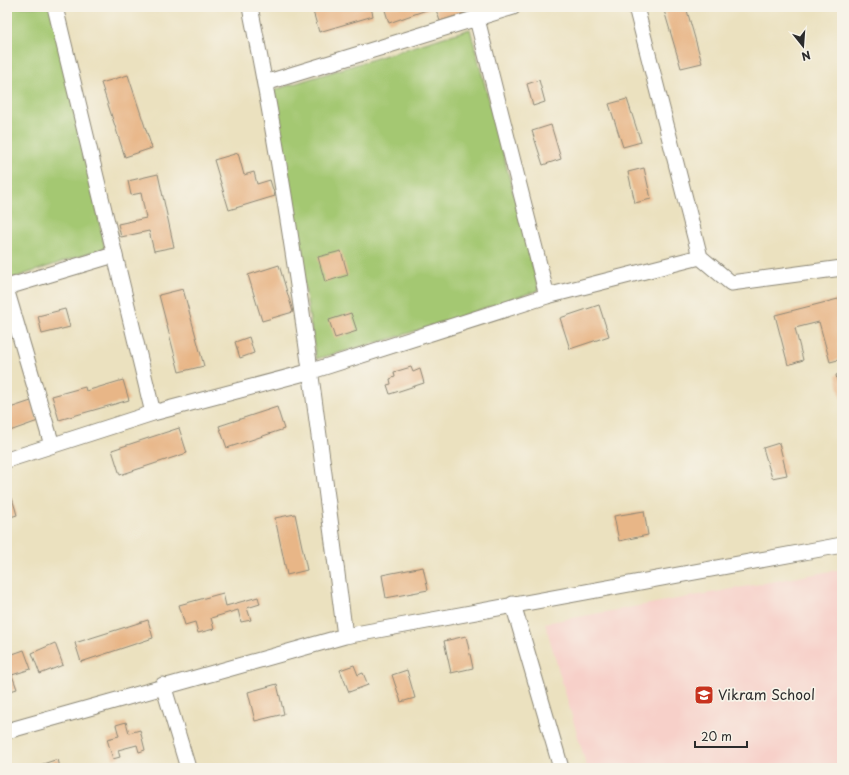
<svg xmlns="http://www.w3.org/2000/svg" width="849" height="775" font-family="'Playpen Sans',sans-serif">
<rect width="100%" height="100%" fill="#f7f3e8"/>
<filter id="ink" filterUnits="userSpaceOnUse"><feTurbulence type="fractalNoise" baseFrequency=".025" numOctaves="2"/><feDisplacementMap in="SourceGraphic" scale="8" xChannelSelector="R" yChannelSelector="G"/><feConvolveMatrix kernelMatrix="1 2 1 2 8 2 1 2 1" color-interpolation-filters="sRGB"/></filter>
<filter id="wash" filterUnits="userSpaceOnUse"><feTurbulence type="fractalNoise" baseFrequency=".012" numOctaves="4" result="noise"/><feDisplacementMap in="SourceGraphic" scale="16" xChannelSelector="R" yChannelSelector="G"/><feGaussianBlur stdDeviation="0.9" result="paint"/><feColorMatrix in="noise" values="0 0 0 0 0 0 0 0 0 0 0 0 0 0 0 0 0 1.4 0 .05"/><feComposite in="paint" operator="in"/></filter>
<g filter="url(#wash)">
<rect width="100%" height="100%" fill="#ebe1bf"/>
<!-- built -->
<path fill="#f7d0c9" d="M842,569v199h-255l-42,-145z"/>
<!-- green -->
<path fill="#a4c872" stroke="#687a4e" d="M7,7h45l53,241 -98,32z
M470,29l69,261 -145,48 -78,21 -42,-269z"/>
<g id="blocks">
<!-- building -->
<path fill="#e8b687" d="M317,7h54l2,9 -54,16 -7,-24z
M384,7h99l-43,14 -5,-14 -46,16z
M663,7h23l16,56 -21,5z
M128,75l24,73 -27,9 -24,-74z
M539,80l6,22 -12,4 -6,-22z
M627,99l14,43 -18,5 -14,-43z
M551,125l10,34 -18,6 -11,-34z
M238,153l6,22 10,-3 3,12 13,-4 5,16 -46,14 -15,-50z
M644,168l7,31 -16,4 -7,-31z
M158,174l16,73 -20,4 -5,-20 -28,6 -3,-13 28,-6 -5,-25 -10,2 -3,-14z
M341,251l7,24 -23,7 -7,-25z
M279,265l14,47 -31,9 -14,-46z
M183,289l21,77 -25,6 -20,-77z
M842,298v44l-4,1 4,16 -12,3 -11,-40 -24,6 8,32 -15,5 -13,-50z
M599,305l10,31 -39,13 -10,-31z
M65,309l5,18 -28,7 -4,-18z
M351,313l6,18 -22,7 -6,-18z
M7,325l5,13 -5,3z
M249,337l5,16 -14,5 -5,-16z
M411,367l2,5 7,-3 4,14 -34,11 -3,-9 4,-1 -1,-5 5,-2 -1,-5z
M842,373v26h-1l-5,-24z
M123,380l6,20 -70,20 -7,-24 33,-9 1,4z
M31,401l7,20 -31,11v-23z
M277,407l7,22 -57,19 -8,-22z
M179,428l8,25 -67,22 -8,-25z
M779,443l8,32 -15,3 -9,-30z
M12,498l5,17 -10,3v-19z
M644,511l4,24 -29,6 -5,-25z
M295,514l12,56 -20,5 -12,-57z
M423,567l5,23 -42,8 -4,-23z
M223,593l3,13 32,-9 2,7 -13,4 4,12 -10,2 -3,-12 -27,8 3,11 -16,4 -3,-11 -10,3 -6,-20z
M148,620l5,18 -72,24 -6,-19z
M466,636l7,32 -22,5 -7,-32z
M55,643l8,22 -23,9 -8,-21z
M24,650l7,19 -19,6 5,14 -10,3v-36z
M354,665l4,10 5,-2 5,12 -19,7 -9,-22z
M407,670l8,28 -14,4 -9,-27z
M277,684l7,30 -29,7 -7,-29z
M126,722l3,11 11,-3 5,20 -6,2 -2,-7 -19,5 2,7 -7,2 -6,-20 12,-3 -3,-11z
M58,759l2,9h-29z"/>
</g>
</g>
<g filter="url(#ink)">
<use href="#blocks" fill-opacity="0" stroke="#8b8675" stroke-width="1"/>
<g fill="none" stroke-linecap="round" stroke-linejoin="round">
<!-- minor casing -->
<g stroke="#8b8675" stroke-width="17">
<path id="minor" d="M55,7l98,406
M250,7c42,208 68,418 95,629
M636,7l64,250
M477,19l70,277
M265,83l248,-76
M7,287l107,-32
M7,292l45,153
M7,460l146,-47 159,-42 235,-75 153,-39 31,26 111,-15
M513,604l48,164
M163,685l25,83
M7,731l338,-95 497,-91"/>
</g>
<!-- minor -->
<use href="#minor" stroke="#fff" stroke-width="15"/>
</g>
</g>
<!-- icons -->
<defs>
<g id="school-square" transform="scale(1)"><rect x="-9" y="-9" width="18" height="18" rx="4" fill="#c8321e" stroke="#f7f3e8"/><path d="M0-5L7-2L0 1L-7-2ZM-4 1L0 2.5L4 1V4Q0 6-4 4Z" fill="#fff"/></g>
</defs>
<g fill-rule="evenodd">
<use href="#school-square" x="704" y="695"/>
</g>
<g text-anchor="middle" stroke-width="3.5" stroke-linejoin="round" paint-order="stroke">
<!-- poi labels -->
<g font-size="14" fill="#2b2b2b" stroke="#f7f3e8" text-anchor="start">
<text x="718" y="700">Vikram School</text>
</g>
</g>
<!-- margin -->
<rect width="849" height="775" fill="none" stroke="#f7f3e8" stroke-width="24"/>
<!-- north arrow -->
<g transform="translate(803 46) rotate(163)" stroke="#f7f3e8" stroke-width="3" paint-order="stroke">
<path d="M0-3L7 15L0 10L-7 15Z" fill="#2b2b2b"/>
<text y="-6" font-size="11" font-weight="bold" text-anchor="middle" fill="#2b2b2b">N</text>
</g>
<!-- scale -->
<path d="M695 741v6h52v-6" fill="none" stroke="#2b2b2b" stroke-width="2"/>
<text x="701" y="741" font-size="12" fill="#2b2b2b" stroke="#f7f3e8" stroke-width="3" paint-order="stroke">20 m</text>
</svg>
